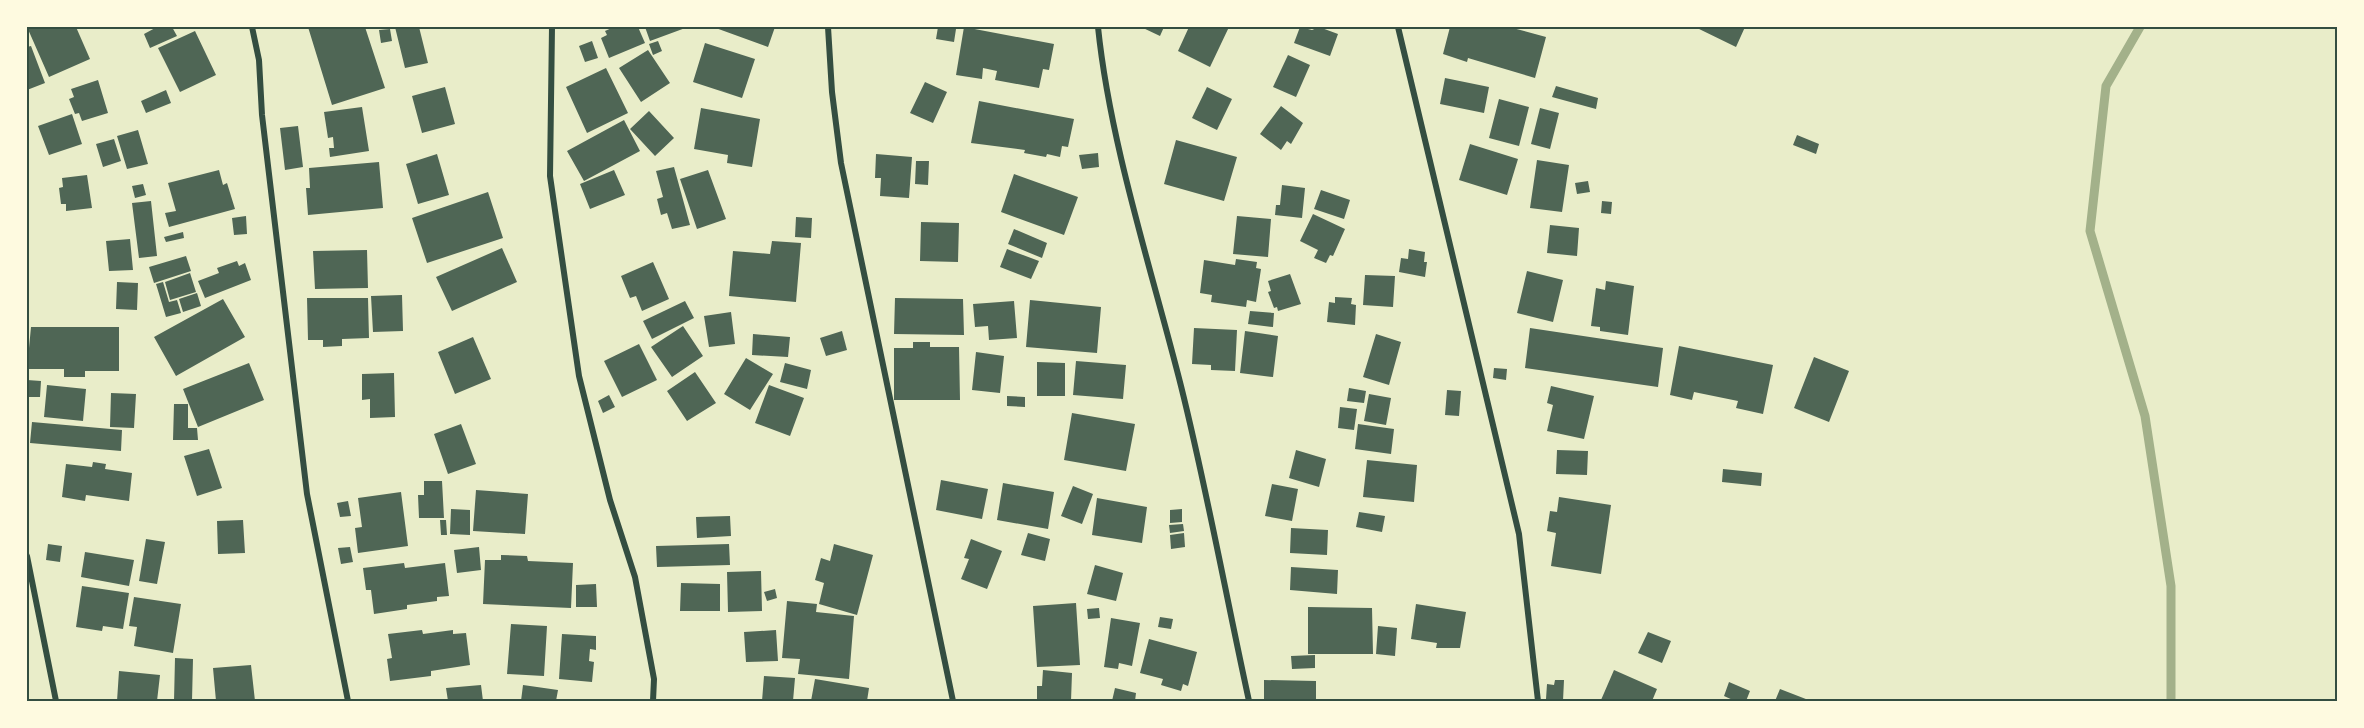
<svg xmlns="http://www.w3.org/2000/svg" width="2364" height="728" font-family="Roboto,sans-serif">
<rect width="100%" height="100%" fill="#e9edc9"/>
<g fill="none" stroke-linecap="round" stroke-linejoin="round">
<!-- stream -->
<path stroke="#a3b18a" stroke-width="9" d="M2140,27l-34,59 -16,145 55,185 26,170v115"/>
</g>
<!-- building -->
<path fill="#4f6655" d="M27,27h49l14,32 -41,18z
M157,27h15l5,9 -27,12 -6,-14z
M308,27h57l20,61 -53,17z
M395,27h24l9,36 -23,5z
M614,27h24l7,16 -36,15 -8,-20 6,-3 -2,-4z
M645,27h43l-38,14z
M713,27h62l-7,20z
M938,27l18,2 -2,13 -18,-3z
M964,27l90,17 -5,26 -6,-1 -4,19 -44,-8 2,-9 -14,-3 -1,11 -26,-4z
M1141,27h23l-4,9z
M1189,27h40l-19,40 -32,-16z
M1300,27l12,3 7,-3 19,7 -8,22 -36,-13z
M1450,27h59l37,10 -11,41 -67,-20 -1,4 -24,-8z
M1695,27h50l-9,20z
M390,29l2,12 -11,2 -2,-13z
M195,31l21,44 -36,17 -22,-44z
M592,41l6,17 -13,4 -6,-16z
M658,41l4,10 -9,4 -4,-11z
M705,43l50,16 -13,39 -49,-16z
M31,46l14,37 -18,7v-43z
M648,50l22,33 -29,19 -22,-34z
M1288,55l22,10 -14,32 -23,-10z
M606,68l22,45 -41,20 -21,-46z
M1445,78l44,9 -5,26 -44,-9z
M98,80l10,33 -26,8 -3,-8 -4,1 -6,-15 5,-2 -3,-8z
M925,82l22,10 -14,31 -23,-10z
M1556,86l42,12 -2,11 -44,-12z
M445,87l10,37 -33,9 -10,-37z
M1207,87l25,12 -15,31 -25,-12z
M166,90l5,13 -25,10 -5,-12z
M1499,99l30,8 -10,39 -30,-8z
M979,101l95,18 -6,28 -6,-1 -2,11 -13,-3 -1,3 -22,-4 1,-3 -54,-7z
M1281,106l22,17 -12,21 -4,-3 -6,9 -21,-16z
M362,107l7,44 -39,6 -1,-9h5l-1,-11 -5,1 -4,-26z
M701,108l59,11 -8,48 -25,-4 1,-8 -34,-6z
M1540,108l19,5 -9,36 -19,-5z
M649,111l25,27 -19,18 -25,-27z
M72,114l10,30 -33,11 -11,-29z
M624,120l16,31 -56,30 -17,-30z
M298,126l5,41 -18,3 -5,-42z
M138,130l10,34 -21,5 -10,-33z
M1797,135l22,9 -3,10 -23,-9z
M114,139l7,22 -18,6 -7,-23z
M1176,140l61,17 -13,44 -60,-17z
M1470,144l48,15 -11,36 -48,-15z
M1098,153l1,14 -17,2 -3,-14z
M437,154l12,41 -31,9 -12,-40z
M876,154l36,3 -3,41 -29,-2 1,-18h-6z
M1537,160l32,5 -7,47 -32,-4z
M916,161h13l-1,24 -13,-1z
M379,162l4,46 -75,7 -2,-27h4l-1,-20z
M674,167l16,58 -18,4 -5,-16 -6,2 -4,-16 6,-2 -7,-26z
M219,170l4,15 4,-2 8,26 -66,18 -4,-14 11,-2 -8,-28z
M614,170l11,25 -35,14 -10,-25z
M708,170l18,49 -29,10 -17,-50z
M1014,174l64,23 -14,38 -63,-23z
M87,175l5,33 -26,3v-7h-5l-2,-16 4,-1 -1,-9z
M1588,181l2,11 -13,2 -2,-11z
M143,184l3,11 -11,3 -3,-12z
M1282,185l23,3 -3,30 -27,-3 1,-10h4z
M1321,190l29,10 -6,19 -30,-10z
M488,192l15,46 -76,25 -15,-45z
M151,201l6,55 -18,2 -7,-55z
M1602,201l10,1 -1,12 -10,-1z
M1313,214l32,15 -12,27 -3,-1 -4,8 -12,-5 4,-8 -18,-9z
M246,216l1,18 -13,1 -2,-17z
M1237,216l34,3 -3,38 -35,-3z
M796,217l16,1 -1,20 -16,-1z
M921,222l38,1 -1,39 -38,-1z
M1550,225l29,3 -2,28 -30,-3z
M1014,229l33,14 -5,15 -34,-14z
M183,232l1,6 -18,4 -2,-5z
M130,239l3,31 -24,1 -3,-30z
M772,241l29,2 -5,59 -67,-6 4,-45 37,3z
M502,248l15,34 -65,29 -16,-34z
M1007,249l32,12 -8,18 -31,-12z
M1409,249l16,3 -1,10h3l-2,15 -26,-5 2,-14 7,1z
M367,250l1,38 -53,1 -2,-38z
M186,256l5,15 -37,12 -5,-16z
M1236,259l21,3 -1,6 5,1 -5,33 -9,-2 -1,7 -35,-5 1,-7 -12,-2 4,-33 31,5z
M237,261l2,5 6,-3 6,17 -46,18 -7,-17 21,-8 -2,-5z
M653,262l16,37 -27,12 -6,-15 -6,2 -9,-22z
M1527,271l36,9 -10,42 -36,-9z
M190,273l6,19 -26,8 -5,-18z
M1290,274l11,30 -23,7 -1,-4 -3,1 -6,-16 3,-1 -3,-10z
M1365,275l30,1 -2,31 -30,-2z
M1606,281l28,5 -6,49 -28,-4v-4l-9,-1 5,-38 9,2z
M117,282l21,1 -1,27 -21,-1z
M163,282l6,20 8,-2 4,13 -15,4 -10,-33z
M197,293l4,13 -18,6 -4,-13z
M402,295l1,36 -30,1 -2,-36z
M1335,297l17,1 -1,6 5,1 -1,20 -28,-3 2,-20 6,1z
M307,298h61l1,40 -27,1v7l-19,1v-7h-15z
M895,298l68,1 1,36 -70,-1z
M223,299l22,38 -69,39 -22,-39z
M1030,300l71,7 -4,46 -71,-6z
M685,301l9,17 -42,21 -9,-18z
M1014,301l3,37 -28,2 -1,-14 -13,1 -2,-23z
M1250,311l24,2 -1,14 -25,-3z
M731,312l4,32 -26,3 -5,-31z
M683,326l20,30 -31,21 -21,-30z
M31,327h88v44h-34v6h-21v-8h-37z
M1194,328l43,2 -2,41 -24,-1v-5l-19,-1z
M1530,328l133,20 -5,39 -133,-19z
M842,331l5,19 -21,6 -6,-18z
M1245,331l33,5 -5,41 -33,-4z
M753,334l37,3 -2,20 -36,-2z
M1376,334l25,8 -12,43 -26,-8z
M473,337l18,42 -36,15 -17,-42z
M913,342h17v5h29l1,53h-66v-52h19z
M639,344l18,36 -35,17 -18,-36z
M1679,346l94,19 -10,49 -27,-6 2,-7 -44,-9 -2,8 -22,-5z
M976,352l28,4 -4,37 -28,-3z
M1814,357l35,14 -20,51 -35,-14z
M746,358l27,16 -23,36 -26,-16z
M1076,361l50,4 -3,34 -50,-4z
M1037,362l28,1v33h-28z
M249,363l15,37 -66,27 -15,-38z
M785,363l26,7 -4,19 -27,-7z
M1494,368l13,1 -1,11 -13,-2z
M695,372l21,31 -29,18 -20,-30z
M394,373l1,44 -25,1v-19l-8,1v-26z
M27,380l14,1 -1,16h-13z
M47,385l39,4 -3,32 -39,-4z
M769,385l35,13 -14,38 -35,-13z
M1551,386l43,10 -10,43 -37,-8 6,-26 -6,-2z
M1349,388l17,3 -2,12 -17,-2z
M1447,390l14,1 -2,25 -14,-1z
M111,393l25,1 -2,34 -24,-1z
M1369,394l22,4 -5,27 -22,-4z
M609,395l6,12 -12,6 -5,-12z
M1007,396l18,1v10l-18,-1z
M174,404h14v24h9l1,12h-25z
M1340,407l17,2 -3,21 -16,-2z
M1072,413l63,11 -9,47 -62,-11z
M32,422l90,8 -1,21 -91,-8z
M461,424l15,40 -28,10 -14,-40z
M1358,424l36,5 -3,25 -36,-5z
M209,449l13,39 -25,8 -13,-40z
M1296,450l30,9 -7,28 -30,-9z
M1557,450l31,1 -1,24 -31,-1z
M1367,460l50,5 -3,37 -51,-5z
M93,462l13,2 -1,5 27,4 -3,28 -43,-6 -1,6 -23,-4 4,-33 26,3z
M1723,469l39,4 -1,13 -39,-4z
M941,480l47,9 -6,30 -46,-9z
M424,481h18l2,37h-25l-1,-23h6z
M1003,483l51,9 -6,37 -51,-9z
M1272,484l26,5 -6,32 -27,-5z
M1073,486l20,8 -11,30 -21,-8z
M476,490l52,4 -3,40 -52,-3z
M401,492l7,54 -50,7 -3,-25 7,-1 -4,-29z
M1559,497l52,8 -10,69 -50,-8 5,-33 -9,-2 3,-20 7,1z
M1097,498l50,9 -5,36 -50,-8z
M348,501l3,15 -11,1 -3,-14z
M451,509l19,1v25l-20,-1z
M1182,509v13l-12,1v-13z
M1359,512l26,4 -3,16 -26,-5z
M730,516l1,20 -34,2 -1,-21z
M243,520l2,33 -27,1 -1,-33z
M440,520h6l1,15h-6z
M1183,524l1,7 -14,2 -1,-8z
M1291,528l37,2 -1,25 -37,-2z
M1028,533l22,6 -5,22 -24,-6z
M1184,533l1,14 -14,2 -1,-14z
M146,539l19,3 -8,42 -18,-3z
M971,539l31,12 -15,38 -26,-10 8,-20 -5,-1z
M48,544l14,2 -2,16 -14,-2z
M729,544l1,21 -73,2 -1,-21z
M834,544l39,11 -16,60 -38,-11 5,-21 -9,-3 6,-22 9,3z
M350,547l3,15 -12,2 -3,-16z
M479,547l2,23 -24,3 -3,-23z
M85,552l49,8 -5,26 -48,-9z
M501,555l26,1 1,5 45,2 -2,45 -88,-4 2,-44h16z
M404,563l1,5 40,-5 4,33 -12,1v4l-30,4v4l-33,5 -3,-24h-5l-3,-22z
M1095,565l28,8 -7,28 -29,-7z
M1291,567l47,3 -1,24 -47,-4z
M761,571l1,40 -34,1 -1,-40z
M681,583l39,1v27h-40z
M596,584l1,23h-21v-22z
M82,586l47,7 -6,36 -20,-3 -1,5 -26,-4z
M775,589l2,9 -10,3 -3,-9z
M134,597l47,7 -8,49 -39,-7 3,-19 -8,-1z
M787,601l30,3 -1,8 38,4 -5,63 -51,-5 2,-15 -18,-1z
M1076,603l4,62 -43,2 -4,-61z
M1416,604l50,8 -6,36h-24l1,-5 -26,-4z
M1308,607l64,1 1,46h-65z
M1099,608l1,10 -12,1 -1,-10z
M1160,617l13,2 -2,10 -13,-2z
M1111,618l29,5 -8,43 -13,-3 -1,6 -14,-2z
M511,624l36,2 -3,50 -37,-2z
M1378,626l19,2 -2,28 -19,-2z
M422,630l1,4 30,-4v4l13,-1 4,32 -39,6v5l-41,5 -3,-22 5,-1 -4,-24z
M776,630l2,31 -32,1 -2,-30z
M1648,632l23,9 -9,22 -24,-10z
M562,634l34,2v14l-6,-1 -1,12 5,1 -2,20 -33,-3z
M1149,639l48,13 -9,34 -5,-2 -2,7 -20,-6 2,-6 -23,-6z
M1315,655v13l-23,1 -1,-13z
M175,658l18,1 -1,42h-18z
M251,665l4,36h-39l-3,-33z
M1043,670l29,3 -1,28h-34v-15h5z
M1614,670l43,19 -5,12 -51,-1z
M119,671l41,4 -3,26h-40z
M764,676l31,2 -2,23h-31z
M815,679l54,9 -2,13h-56z
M1264,680l52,1v20h-52z
M1555,680h9l-1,21 -17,-2 1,-15 7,1z
M1729,682l21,9 -4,10h-11l-11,-5z
M481,685l2,16h-35l-2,-13z
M523,685l35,5 -2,11h-35z
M1115,688l21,5 -1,8h-23z
M1780,689l31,12h-36z"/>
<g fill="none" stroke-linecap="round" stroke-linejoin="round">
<!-- minor -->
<path stroke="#344e41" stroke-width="6" d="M252,27l7,33 3,55 45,379 41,207
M552,27l-2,149 29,200 31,124 25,77 19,102 -1,22
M828,27l4,65 9,71 112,538
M1098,27c12,117 54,244 83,359 26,104 45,210 68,315
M1398,27l121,507 19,167
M27,556l29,145"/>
</g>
<!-- border -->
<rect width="2364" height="728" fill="none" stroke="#fefae0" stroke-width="57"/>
<rect x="28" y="28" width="2308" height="672" fill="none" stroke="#344e41" stroke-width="2"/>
</svg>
